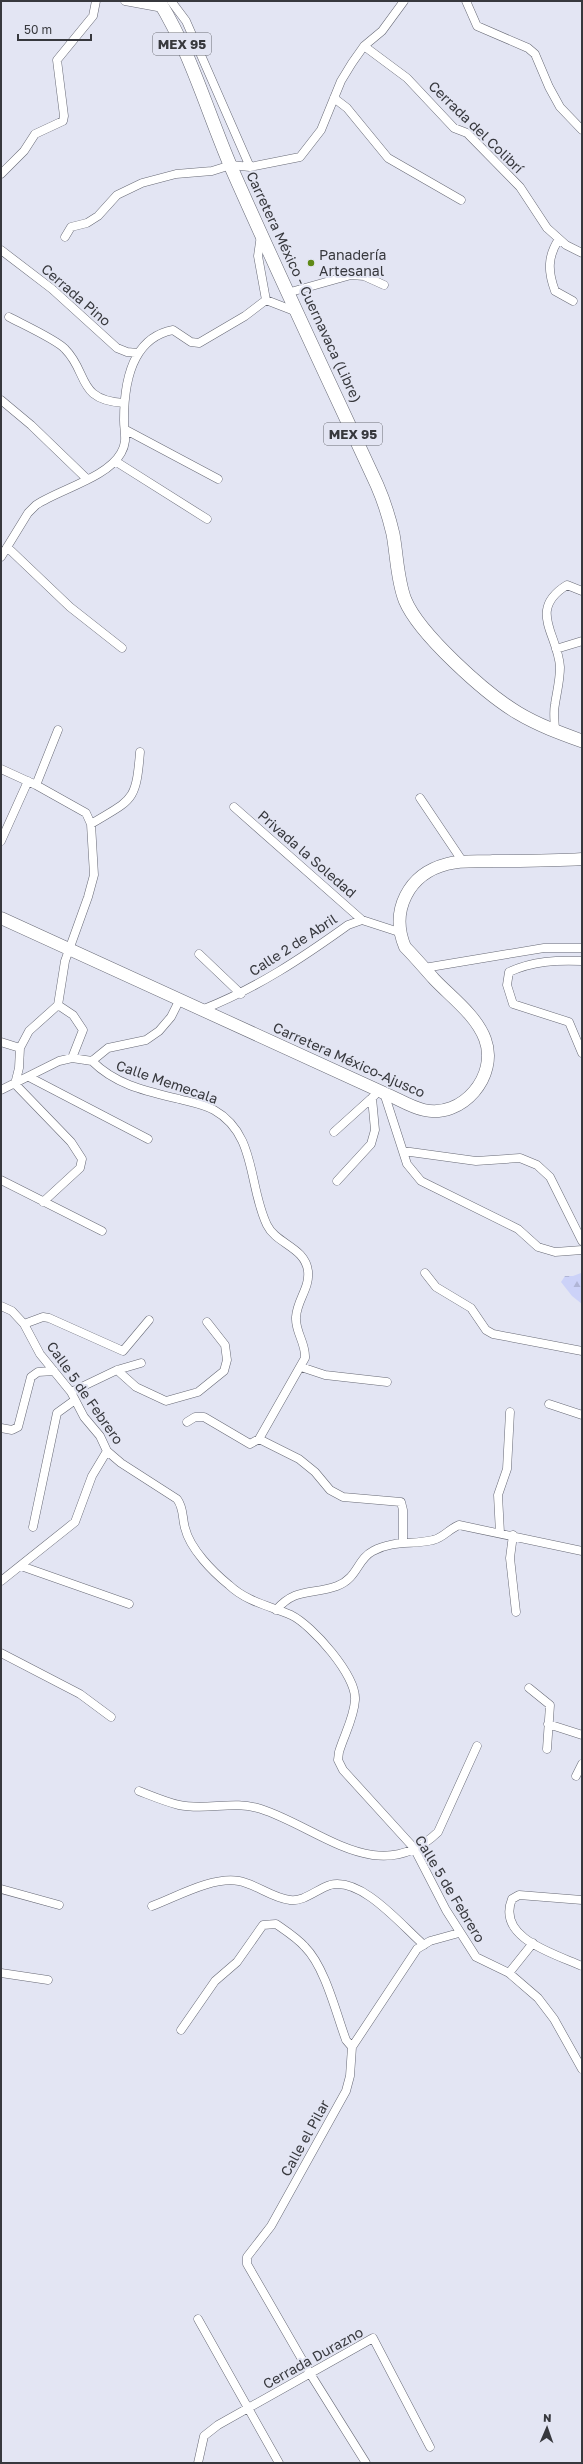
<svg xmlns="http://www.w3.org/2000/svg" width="583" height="2464" font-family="'Golos Text',sans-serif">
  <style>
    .forest { fill: url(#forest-firs) }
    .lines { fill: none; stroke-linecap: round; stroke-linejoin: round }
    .street-casing { stroke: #676975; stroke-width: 9 }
    .secondary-casing { stroke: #676975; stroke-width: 13 }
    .primary-casing { stroke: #676975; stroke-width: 14 }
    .street { stroke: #fff; stroke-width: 8 }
    .secondary { stroke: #fff; stroke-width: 12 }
    .primary { stroke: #fff; stroke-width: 13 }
    .poi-dot { fill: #5f8917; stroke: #e3e5f3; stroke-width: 1.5 }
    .labels { text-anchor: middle; stroke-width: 4; stroke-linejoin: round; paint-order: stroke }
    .shield { fill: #e3e5f3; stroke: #6b6c74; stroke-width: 1 }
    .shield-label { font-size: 13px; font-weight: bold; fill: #37383d }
    .street-label { font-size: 14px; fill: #37383d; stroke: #e3e5f3 }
    .poi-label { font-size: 14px; fill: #37383d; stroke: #e3e5f3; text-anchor: start }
  </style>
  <defs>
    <pattern id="forest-firs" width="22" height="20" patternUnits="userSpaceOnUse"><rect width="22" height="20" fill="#ccd2f8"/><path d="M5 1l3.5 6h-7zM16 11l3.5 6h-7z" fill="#b0b5d6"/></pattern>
  </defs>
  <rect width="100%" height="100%" fill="#e3e5f3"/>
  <path class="forest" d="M582 1269V1304L572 1296 561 1282 565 1276H573L581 1273Z"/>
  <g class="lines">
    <defs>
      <path id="street" d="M125 1 163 8
        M171 1 186 21 250 167
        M466 1 477 26 528 48 535 54 549 87 560 107 582 130
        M364 46 407 78 454 128 467 133 520 187 547 228 566 245 582 253
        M334 98 347 108 388 158 461 200
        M1 174 24 151 35 134 63 121 64 116 57 60 93 16 96 1
        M65 237 71 227 87 223 98 216 117 195 142 183 176 174 212 171 231 165 250 167 300 157 321 130 341 81 352 63 364 46 382 31 404 1
        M559 239C547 257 548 272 555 291L573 301
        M1 250 52 289 117 348 127 352 138 353
        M287 293 351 275 364 276 384 285
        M266 300 297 312
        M9 317C22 324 57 340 65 349 89 373 76 400 124 403
        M1 400 31 425 87 479
        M126 430 218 479
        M115 461 207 519
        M7 547 70 607 122 648
        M1 557 28 513 36 505C60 489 107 478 121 453 128 441 124 433 124 420 124 384 131 338 173 330L191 342 199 343 245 316 266 300 258 256 261 235
        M556 649 582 641
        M555 732C555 723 553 713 555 704 557 691 560 680 560 667 558 634 527 610 567 585L582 591
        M1 769 36 785 86 813 91 824 94 875 88 897 65 961 58 1005
        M36 785 58 730
        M420 798 463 862
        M234 807 362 920
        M91 824C132 799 136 803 140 752
        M1 841 28 781
        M199 954 241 994
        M582 961C556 960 533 961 509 972L507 985 513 1004 569 1022 582 1053
        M424 968 544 948H582
        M58 1005 73 1015 83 1030 72 1058
        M204 1009C257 988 302 958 348 925L362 920 399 932
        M1 1042 20 1048
        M92 1061C116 1085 146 1091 179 1099 190 1102 203 1104 214 1110 257 1134 248 1186 267 1225 276 1244 305 1247 308 1271 310 1288 297 1300 296 1317 295 1332 306 1343 305 1358L259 1439 299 1459 315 1472 330 1490 343 1497 401 1502 403 1510V1541
        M29 1077 148 1139
        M1 1090 59 1061 72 1058 92 1061 108 1048 146 1040 159 1031 171 1017 180 999
        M384 1093 407 1164 421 1181 518 1229 538 1247 555 1252 582 1250
        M334 1132 375 1095
        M403 1151 476 1161 520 1158 537 1165 550 1177 582 1241
        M1 1180 102 1231
        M337 1181 371 1144 375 1130 372 1098
        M43 1202 80 1168 82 1159 71 1142 15 1084 19 1068 20 1048 29 1031 58 1005
        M425 1273 436 1287 471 1308 486 1330 493 1334 582 1351
        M1 1306 12 1311 24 1324 40 1354 71 1392 84 1417 100 1436 107 1451 121 1463 177 1499C184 1508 182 1518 185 1528 190 1549 213 1572 229 1585 247 1602 270 1606 291 1615 312 1625 357 1676 355 1700 354 1718 344 1735 339 1752L338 1760 343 1770 414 1848 446 1910 476 1957 509 1973 538 1998 554 2019 582 2069
        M24 1324 43 1317 49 1318 123 1351 149 1320
        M301 1367 325 1375 387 1382
        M117 1370 136 1387 166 1401 198 1392 224 1371 227 1360 225 1345 207 1322
        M71 1392 117 1370 141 1363
        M549 1404 582 1415
        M187 1422 195 1417H204L250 1444 259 1439
        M1 1428 12 1430 18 1427 31 1377 38 1372 54 1371
        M33 1527 57 1413 75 1400
        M500 1533 498 1495 507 1469 510 1412
        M513 1535 510 1558 516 1612
        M21 1566 129 1604
        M1 1581 75 1522 92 1476 107 1451
        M276 1610C296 1587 312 1595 337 1586 358 1578 357 1559 373 1551 393 1540 413 1545 433 1540 443 1538 449 1529 459 1525L582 1551
        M1 1653 80 1694 111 1717
        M529 1688 550 1705 547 1749
        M548 1724 582 1735
        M576 1776 582 1764
        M139 1791C152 1796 166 1802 179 1805 206 1811 234 1800 261 1809 320 1828 379 1889 438 1832L477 1746
        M1 1889 59 1905
        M582 1900 519 1895 512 1899C496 1938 555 1954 582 1966
        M152 1906C176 1897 213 1876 239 1881 256 1884 272 1898 290 1900 304 1902 317 1889 330 1885 362 1877 401 1925 424 1945
        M1 1973 48 1980
        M509 1973 533 1943
        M181 2030 215 1981 237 1962 263 1925 276 1924C286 1931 297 1938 305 1947 325 1967 336 2013 346 2040L352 2047
        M198 2319 279 2463
        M198 2463 204 2436 218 2425 373 2338 430 2447
        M366 2463 311 2375 247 2264V2257L271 2226 346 2091 350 2076 352 2047 417 1949 430 1941 459 1933"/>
      <path id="secondary" d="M1 918 384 1093C397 1098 410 1107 424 1110 462 1119 499 1076 485 1039 476 1015 451 997 434 979 424 968 415 957 405 947 390 911 408 874 447 864 462 860 478 862 493 861 523 861 552 861 582 859"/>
      <path id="primary" d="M159 1C191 53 207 111 231 167 278 274 328 379 377 485 384 501 389 517 393 534 397 556 397 579 405 600 419 634 486 694 518 713 538 725 560 733 582 741"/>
    </defs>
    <use href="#street" class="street-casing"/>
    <use href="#secondary" class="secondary-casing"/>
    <use href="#primary" class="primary-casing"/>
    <use href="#street" class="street"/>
    <use href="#secondary" class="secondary"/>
    <use href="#primary" class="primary"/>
  </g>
  <circle class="poi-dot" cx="311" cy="263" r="4"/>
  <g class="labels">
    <g class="shield">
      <rect x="153" y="33" width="58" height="22" rx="3"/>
      <rect x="324" y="423" width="58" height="22" rx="3"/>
    </g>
    <g class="shield-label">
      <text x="182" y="49">MEX 95</text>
      <text x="353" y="439">MEX 95</text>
    </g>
    <g class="street-label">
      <text transform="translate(476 127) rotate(44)" y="5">Cerrada del Colibrí</text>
      <text transform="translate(304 287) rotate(65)" y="5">Carretera México - Cuernavaca (Libre)</text>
      <text transform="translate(76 295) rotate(41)" y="5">Cerrada Pino</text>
      <text transform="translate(307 854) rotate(41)" y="5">Privada la Soledad</text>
      <text transform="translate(293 945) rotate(-33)" y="5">Calle 2 de Abril</text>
      <text transform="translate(349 1060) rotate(24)" y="5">Carretera México-Ajusco</text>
      <text transform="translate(167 1082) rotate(19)" y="5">Calle Memecala</text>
      <text transform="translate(85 1393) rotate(55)" y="5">Calle 5 de Febrero</text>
      <text transform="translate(450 1889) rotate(59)" y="5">Calle 5 de Febrero</text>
      <text transform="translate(305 2138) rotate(-61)" y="5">Calle el Pilar</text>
      <text transform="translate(313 2358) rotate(-29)" y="5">Cerrada Durazno</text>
    </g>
    <g class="poi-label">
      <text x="319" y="260">Panadería<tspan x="319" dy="16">Artesanal</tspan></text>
    </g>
  </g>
  <rect width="583" height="2464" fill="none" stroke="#37383d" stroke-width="4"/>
  <g transform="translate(547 2428) rotate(2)" stroke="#e3e5f3" stroke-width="3" paint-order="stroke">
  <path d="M0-3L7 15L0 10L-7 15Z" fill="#37383d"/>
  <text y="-6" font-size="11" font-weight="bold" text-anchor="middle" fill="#37383d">N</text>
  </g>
  <path d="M18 34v6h73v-6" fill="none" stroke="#37383d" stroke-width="2"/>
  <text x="24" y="34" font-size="12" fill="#37383d" stroke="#e3e5f3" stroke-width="3" paint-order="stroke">50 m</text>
</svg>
